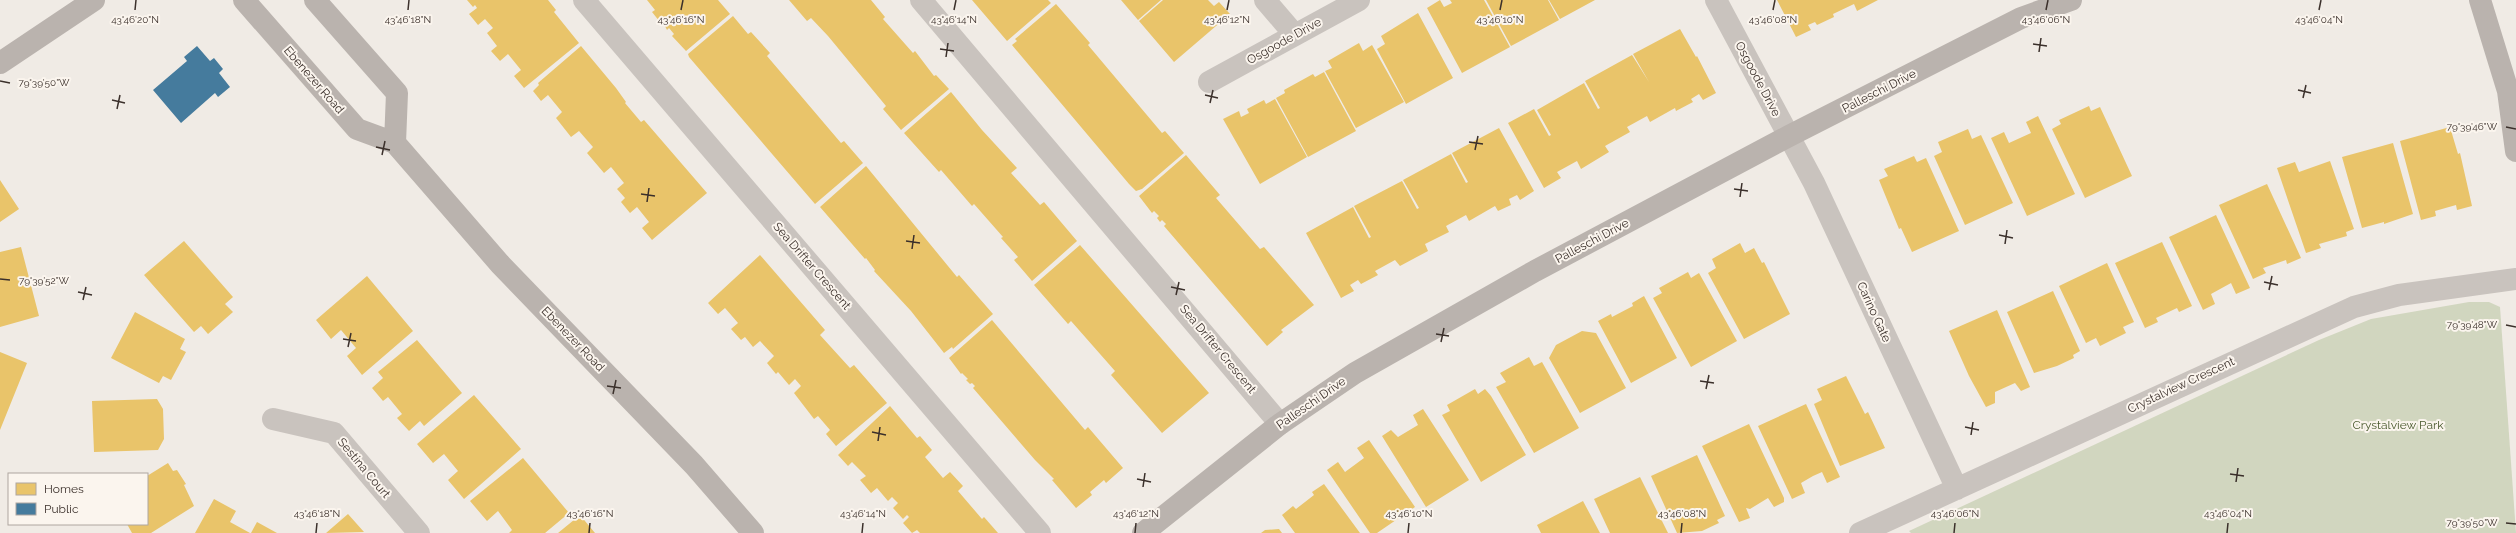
<svg xmlns="http://www.w3.org/2000/svg" width="2516" height="533" font-family="Raleway,sans-serif">
  <style>
    .green { fill: #d1d6bf }
    .homes { fill: #e9c46a }
    .public { fill: #457b9d }
    .lines { fill: none; stroke-linecap: round; stroke-linejoin: round }
    .street { stroke: #c9c3be; stroke-width: 22 }
    .secondary { stroke: #bab3ae; stroke-width: 22 }
    .ticks { fill: none; stroke: #3b302b; stroke-width: 1.5 }
    .labels { text-anchor: middle; stroke-width: 4; stroke-linejoin: round; paint-order: stroke }
    .street-label { font-size: 12px; fill: #3b302b; stroke: #fbf5ee }
    .park-label { font-size: 12px; fill: #4a5a2e; stroke: #fbf5ee }
    .ticks-label { font-size: 10px; text-anchor: middle; fill: #3b302b; stroke: #fbf5ee; stroke-width: 4; stroke-linejoin: round; paint-order: stroke }
  </style>
  <rect width="100%" height="100%" fill="#f0ebe5"/>
  <path class="green" d="M2469 302H2489L2500 307 2516 533H1911L1909 531 2319 340 2371 319Z"/>
  <path class="homes" d="M467 0H548L556 10 554 12 579 43 524 88 514 76 521 70 508 54 500 61 491 51 497 46 487 33 493 28 485 19 478 25 469 14 477 8 475 5 473 7Z
    M647 0H718L730 14 686 51 672 36 674 34 669 28 667 30 662 20 660 22 652 12 655 10Z
    M789 0H871L885 17 883 19 913 53 915 51 934 76 936 75 949 89 901 130 883 109 886 106 828 36 811 18 807 21Z
    M972 0H1048L1051 3 1007 41Z
    M1121 0H1161L1138 20Z
    M1163 0H1208L1214 6 1219 2 1230 14 1174 62 1139 21Z
    M1440 0 1444 7 1452 3 1450 0H1484L1510 47 1462 73 1427 8Z
    M1486 0H1548L1559 20 1511 46Z
    M1549 0H1595L1560 19Z
    M1777 0H1878L1857 11 1854 4 1833 14 1834 17 1817 25 1815 22 1808 25 1811 30 1796 37Z
    M1056 4 1090 43 1088 45 1162 133 1165 131 1184 153 1142 189 1136 191 1129 184 1012 45 1017 41 1015 39Z
    M1418 13 1453 78 1406 104 1377 49 1385 44 1381 36Z
    M733 16 748 34 751 32 770 53 767 56 841 143 844 141 863 163 815 204 689 57 688 54Z
    M1680 29 1696 57 1697 56 1716 93 1703 100 1699 94 1691 99 1693 102 1676 111 1675 108 1650 122 1647 116 1627 127 1630 132 1605 146 1609 152 1581 169 1577 161 1557 172 1561 178 1544 188 1508 123 1534 109 1549 136 1551 135 1537 110 1584 83 1598 109 1600 108 1585 81 1632 55 1649 82 1633 54Z
    M1359 43 1363 51 1372 45 1404 102 1356 128 1325 71 1332 68 1328 61Z
    M581 46 616 88 626 102 625 103 641 122 644 120 707 193 652 240 642 228 649 222 637 207 630 213 621 202 625 198 617 189 624 183 611 167 604 173 587 153 593 147 579 131 571 137 556 118 562 112 548 95 541 101 533 91 539 85 538 83Z
    M1324 72 1356 131 1308 157 1276 98 1285 93 1284 90 1313 74 1315 77Z
    M951 92 982 130 1017 168 1011 173 1040 205 1044 202 1077 241 1032 281 1014 260 1018 257 1001 238 1003 237 974 204 972 206 941 170 939 172 904 133Z
    M1275 99 1307 157 1260 184 1223 119 1239 111 1241 117 1249 113 1247 109 1264 100 1266 104Z
    M2089 106 2091 111 2100 107 2132 176 2085 198 2052 129 2061 124 2059 120Z
    M2038 116 2075 194 2027 216 1991 138 2004 132 2009 143 2031 133 2026 122Z
    M2450 127 2458 154 2460 153 2472 206 2457 210 2456 205 2435 211 2436 216 2421 220 2400 141Z
    M1499 128 1534 191 1520 200 1517 195 1509 199 1511 205 1498 211 1495 206 1469 221 1466 215 1446 226 1449 232 1425 244 1428 251 1400 266 1395 260 1375 271 1378 275 1361 284 1358 280 1350 285 1354 291 1341 298 1306 233 1353 207 1369 238 1371 237 1354 206 1402 181 1417 209 1419 208 1403 180 1451 154 1466 183 1468 182 1452 153Z
    M1968 129 1972 139 1981 135 2013 203 1965 225 1934 156 1942 152 1938 142Z
    M2393 143 2413 214 2384 224V222L2362 228 2342 157Z
    M1186 155 1220 195 1216 198 1260 249 1264 247 1314 305 1281 330 1283 332 1267 346 1164 226 1166 224 1162 220 1160 222 1157 218 1159 216 1154 211 1152 213 1139 196Z
    M1914 156 1917 162 1926 158 1959 231 1912 252 1901 228 1899 229 1879 180 1888 176 1884 169Z
    M2330 161 2354 229 2346 232 2347 236 2319 244 2321 248 2306 253 2277 168 2295 162 2299 172Z
    M866 166 957 277 959 275 993 314 953 349 952 347 944 353 911 311 874 271 875 270 866 258 865 259 820 207Z
    M0 180 19 209 0 222Z
    M2267 184 2301 258 2287 264 2286 260 2263 268 2266 273 2253 279 2219 205Z
    M2216 215 2250 288 2236 294 2231 283 2211 294 2215 304 2203 310 2169 237Z
    M184 241 233 297 225 304 233 312 208 334 201 326 194 332 144 275Z
    M2162 242 2192 306 2179 312 2177 308 2156 318 2158 322 2145 328 2115 263Z
    M1740 243 1745 253 1754 248 1762 263 1764 262 1790 314 1744 339 1708 273 1716 268 1712 259Z
    M1080 245 1209 393 1162 433 1111 375 1115 371 1071 321 1068 324 1034 285Z
    M21 247 39 316 0 327V252Z
    M760 255 825 330 820 335 850 368 854 365 887 403 836 446 826 434 830 430 818 416 814 419 794 393 801 386 795 379 789 385 778 372 776 374 767 363 774 356 760 341 753 347 745 337 741 340 731 329 738 323 725 308 718 314 708 303Z
    M2107 263 2134 322 2123 327 2126 333 2100 346 2096 338 2086 343 2059 286Z
    M1688 272 1691 278 1699 273 1737 341 1691 367 1653 298 1662 293 1659 288Z
    M367 276 413 331 362 375 347 356 356 348 341 330 331 339 316 320Z
    M2053 291 2080 351 2073 355 2074 358 2057 366 2034 373 2007 312Z
    M1644 296 1677 358 1631 383 1598 321 1611 314 1612 317 1633 306 1632 303Z
    M1997 310 2030 387 2021 391 2015 383 1995 392V403L1986 407 1969 376 1949 331Z
    M135 312 185 339 180 349 186 352 171 380 163 376 159 383 111 358Z
    M992 320 1085 430 1088 427 1123 468 1106 483 1104 480 1090 492 1092 495 1076 508 1052 480 1054 479 1035 460 973 388 975 386 972 383 970 384 966 380 968 379 962 373 961 374 949 358Z
    M1582 331 1596 333 1626 388 1580 413 1549 358 1556 345Z
    M417 340 462 393 424 426 420 421 409 431 397 418 402 414 388 397 383 401 372 388 383 378 378 372Z
    M0 352 27 363 0 430Z
    M1529 357 1534 366 1542 362 1579 428 1534 453 1496 387 1506 382 1500 373Z
    M1846 376 1865 414 1868 412 1885 448 1840 466 1814 404 1822 400 1817 389Z
    M1475 389 1478 394 1485 389 1491 396 1526 455 1481 482 1442 415 1450 411 1447 405Z
    M474 395 521 449 464 499 448 480 458 471 444 454 433 463 417 444Z
    M157 399 163 409 164 439 158 450 94 452 92 401Z
    M1806 404 1840 477 1827 483 1822 472 1813 476 1801 483 1805 493 1792 499 1758 426Z
    M890 406 917 438 920 436 932 450 925 457 943 478 950 472 963 486 958 491 982 519 984 517 998 533H920L917 530 912 533 903 523 909 517 907 515 903 519 893 508 898 503 892 497 888 501 877 488 871 493 860 480 866 476 852 462 848 466 838 455Z
    M1423 409 1469 480 1426 507 1382 436 1391 430 1398 437 1418 425 1413 415Z
    M1749 424 1784 498V502L1774 507 1768 498 1750 509 1746 508 1750 518 1739 522 1702 446Z
    M1369 440 1415 507 1377 533H1370L1327 470 1338 462 1345 472 1364 458 1357 448Z
    M1697 455 1725 516 1717 520 1719 523 1702 531 1677 533 1651 476Z
    M523 458 569 513 545 533H509L512 530 498 511 487 521 470 501Z
    M168 463 173 471 177 470 186 484 184 485 194 506 151 533H132L127 524H147V476Z
    M1640 477 1668 533H1610L1594 499Z
    M1324 484 1360 533H1295L1282 515 1293 506 1296 509 1314 495 1312 492Z
    M214 499 236 511 230 522 250 533H195Z
    M1583 501 1600 533H1541L1537 525Z
    M348 514 364 532 326 533Z
    M580 515 595 533H558Z
    M257 522 277 533H251Z
    M1279 529 1282 533H1261L1265 530Z"/>
  <path class="public" d="M197 46 210 61 214 58 223 69 219 73 230 87 218 97 215 93 181 123 153 90 187 61 184 57Z"/>
  <g class="lines">
    <path class="street" d="M584 0 1040 533
      M921 0 1280 424
      M1265 0 1294 34
      M1716 0 1814 183 1957 489
      M1209 82 1359 0
      M273 419 334 433 419 533
      M1860 533 2354 307 2399 295 2516 279"/>
    <path class="secondary" d="M244 0 357 129 395 143 500 264 694 465 753 533
      M315 0 397 93 395 143
      M2480 0 2508 91 2516 151
      M0 63 94 0
      M1143 533 1280 424 1355 373 1535 271 1789 136 2021 18 2071 0"/>
  </g>
  <path class="ticks" d="M135 10 136 0M408 10 409 0M681 10 683 0M954 10 956 0M1227 10 1229 0M1500 10 1502 0M1773 10 1775 0M2046 10 2048 0M2319 10 2321 0M2033 44 2047 46M940 49 954 51M2039 52 2041 38M946 57 948 43M0 81 10 83M2298 90 2311 93M1205 95 1218 98M2303 98 2306 85M112 100 125 103M1210 103 1213 90M117 109 120 95M2506 127 2516 129M1469 142 1483 144M376 147 390 150M1475 150 1478 136M382 155 385 141M1734 189 1748 191M641 194 655 196M1740 197 1742 183M647 202 649 188M1999 235 2013 238M906 241 920 243M2005 244 2007 230M912 249 914 235M0 279 10 280M2264 282 2278 285M1171 287 1185 290M2269 290 2272 276M78 292 92 295M1176 295 1179 282M83 300 86 287M2506 325 2516 327M1436 334 1449 336M343 339 356 341M1441 342 1444 328M348 347 351 333M1700 381 1714 383M607 386 621 388M1706 389 1709 375M613 394 616 380M1965 427 1979 430M872 432 886 435M1971 435 1973 422M878 441 880 427M2230 474 2244 476M1137 479 1151 482M2236 482 2238 468M1143 487 1145 473M2506 523 2516 524M316 533 317 523M589 533 590 523M862 533 863 523M1135 533 1136 523M1408 533 1409 523M1681 533 1682 523M1954 533 1955 523M2227 533 2228 523"/>
  <g class="labels">
    <g class="street-label">
      <text transform="translate(1284 41) rotate(-29)" y="4">Osgoode Drive</text>
      <text transform="translate(1758 79) rotate(62)" y="4">Osgoode Drive</text>
      <text transform="translate(314 80) rotate(49)" y="4">Ebenezer Road</text>
      <text transform="translate(1879 91) rotate(-27)" y="4">Palleschi Drive</text>
      <text transform="translate(1592 241) rotate(-28)" y="4">Palleschi Drive</text>
      <text transform="translate(812 266) rotate(49)" y="4">Sea Drifter Crescent</text>
      <text transform="translate(1874 312) rotate(65)" y="4">Carino Gate</text>
      <text transform="translate(573 339) rotate(46)" y="4">Ebenezer Road</text>
      <text transform="translate(1218 349) rotate(50)" y="4">Sea Drifter Crescent</text>
      <text transform="translate(2181 385) rotate(-25)" y="4">Crystalview Crescent</text>
      <text transform="translate(1311 403) rotate(-35)" y="4">Palleschi Drive</text>
      <text transform="translate(364 468) rotate(50)" y="4">Sestina Court</text>
    </g>
    <g class="park-label">
      <text x="2398" y="429">Crystalview Park</text>
    </g>
  </g>
  <g class="ticks-label">
    <text x="135" y="23">43°46'20"N</text>
    <text x="408" y="23">43°46'18"N</text>
    <text x="681" y="23">43°46'16"N</text>
    <text x="954" y="23">43°46'14"N</text>
    <text x="1227" y="23">43°46'12"N</text>
    <text x="1500" y="23">43°46'10"N</text>
    <text x="1773" y="23">43°46'08"N</text>
    <text x="2046" y="23">43°46'06"N</text>
    <text x="2319" y="23">43°46'04"N</text>
    <text x="44" y="86">79°39'50"W</text>
    <text x="2472" y="130">79°39'46"W</text>
    <text x="44" y="284">79°39'52"W</text>
    <text x="2472" y="328">79°39'48"W</text>
    <text x="317" y="517">43°46'18"N</text>
    <text x="590" y="517">43°46'16"N</text>
    <text x="863" y="517">43°46'14"N</text>
    <text x="1136" y="517">43°46'12"N</text>
    <text x="1409" y="517">43°46'10"N</text>
    <text x="1682" y="517">43°46'08"N</text>
    <text x="1955" y="517">43°46'06"N</text>
    <text x="2228" y="517">43°46'04"N</text>
    <text x="2472" y="526">79°39'50"W</text>
  </g>
  <rect x="8" y="473" width="140" height="52" fill="#fbf5ee" stroke="#aea6a0"/>
  <rect x="16" y="483" width="20" height="12" fill="#e9c46a" stroke="#aea6a0"/>
  <text x="44" y="493" font-size="12" fill="#3b302b">Homes</text>
  <rect x="16" y="503" width="20" height="12" fill="#457b9d" stroke="#aea6a0"/>
  <text x="44" y="513" font-size="12" fill="#3b302b">Public</text>
</svg>
